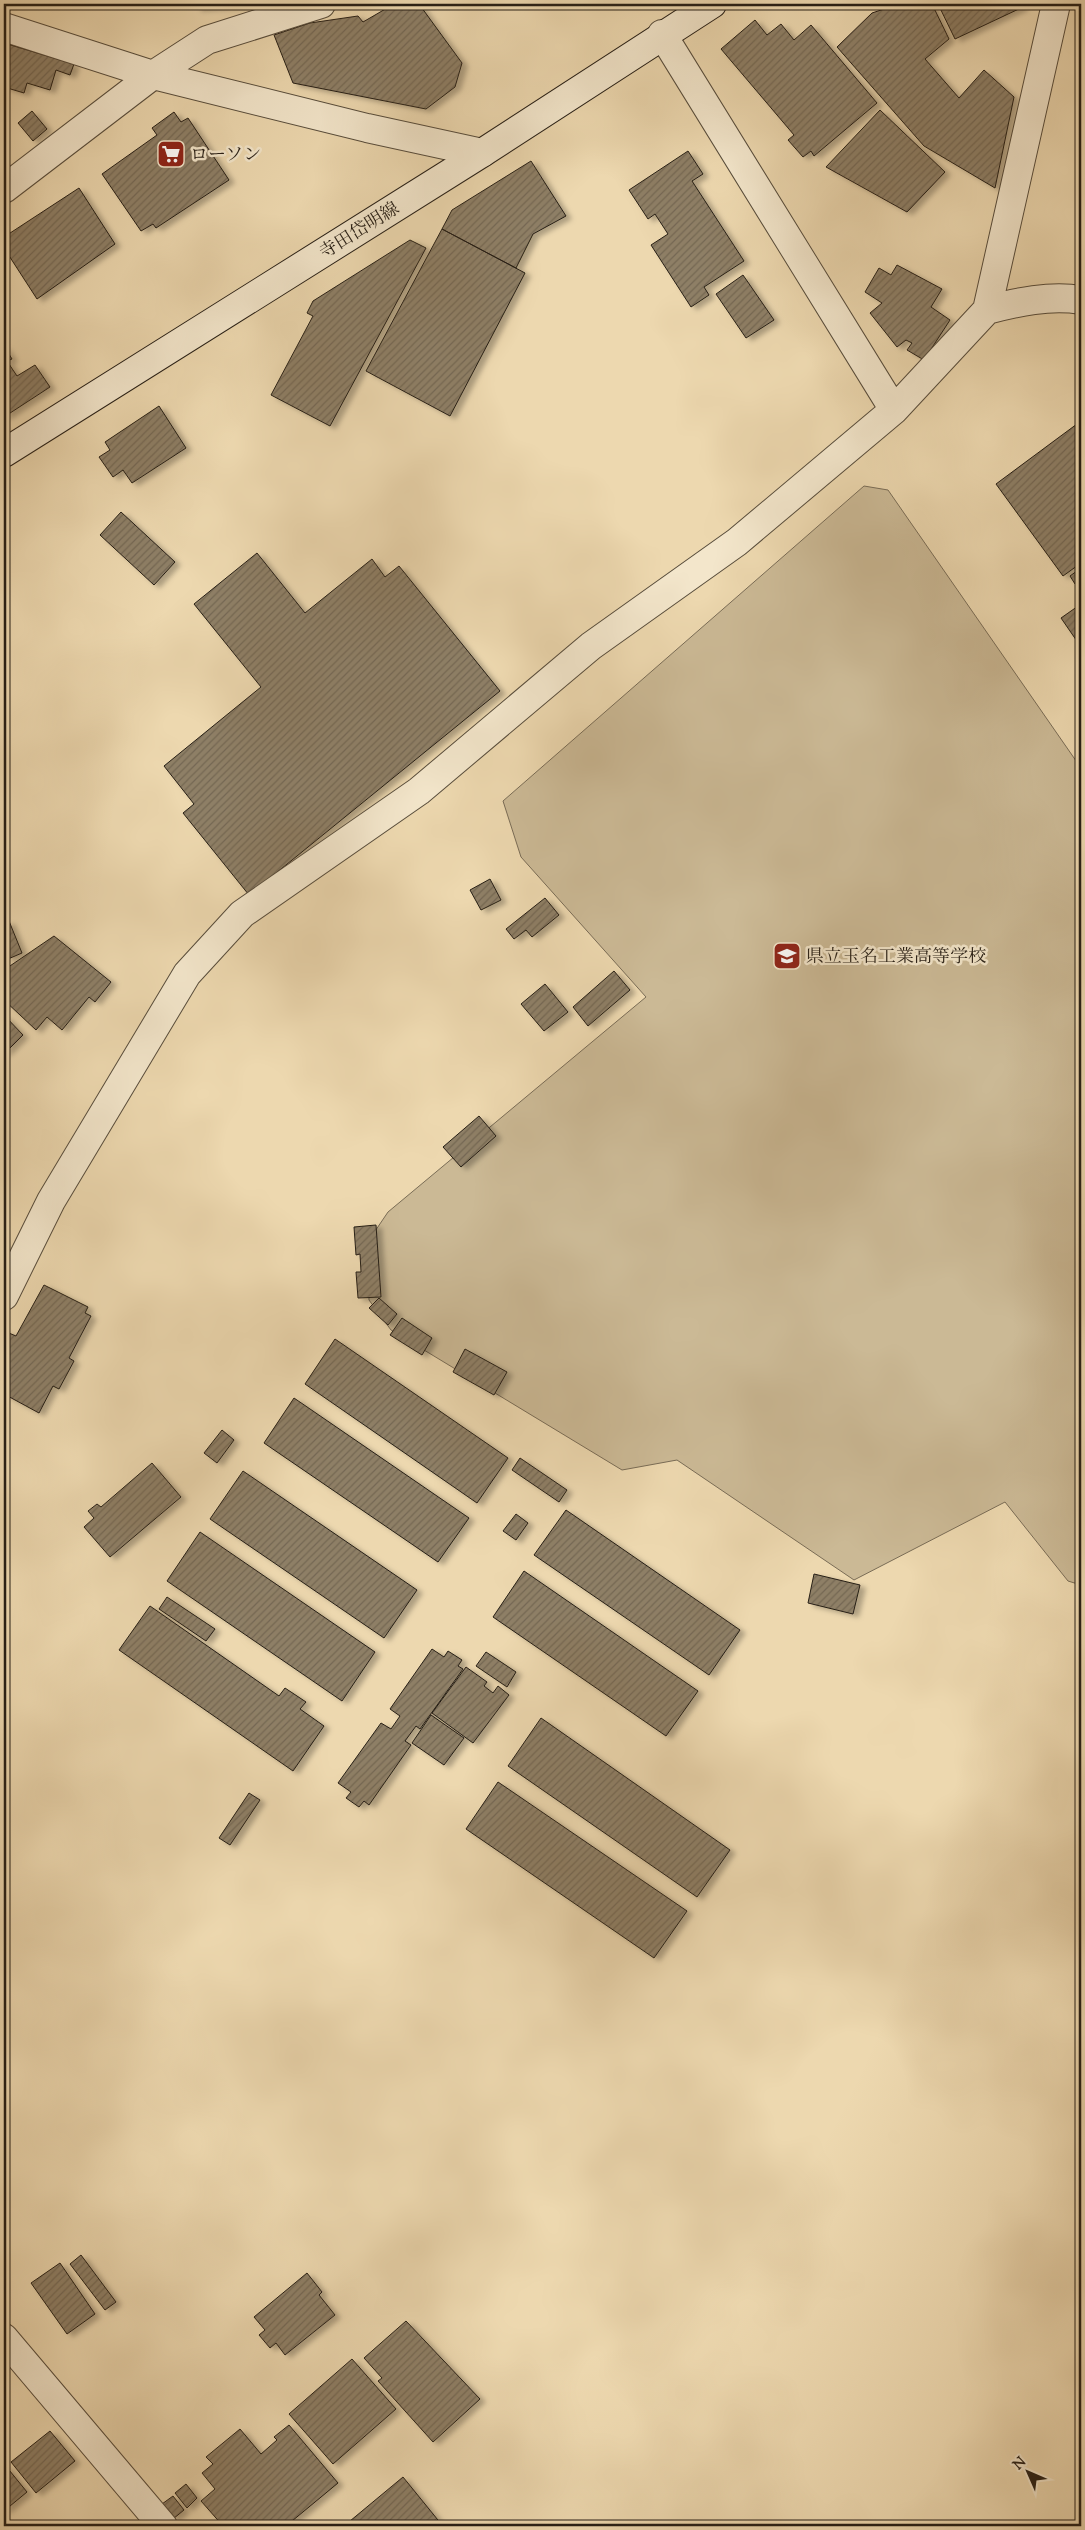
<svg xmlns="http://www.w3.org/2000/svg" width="1085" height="2530" font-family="'Sorts Mill Goudy','Noto Serif JP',serif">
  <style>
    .garden { fill: #cbb995; stroke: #796c56 }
    .building { fill: url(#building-hatch); stroke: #271f16; filter: url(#shadow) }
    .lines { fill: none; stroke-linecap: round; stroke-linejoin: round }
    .minor-casing { stroke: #584d3c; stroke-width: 30 }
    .secondary-casing { stroke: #271f16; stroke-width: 30 }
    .minor { stroke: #f3e6cb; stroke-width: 28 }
    .secondary { stroke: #f3e6cb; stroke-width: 28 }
    .labels { text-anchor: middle; stroke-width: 5; stroke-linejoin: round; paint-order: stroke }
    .poi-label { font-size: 18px; fill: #271f16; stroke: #f3e6cb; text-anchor: start }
    .street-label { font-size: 18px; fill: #271f16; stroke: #f3e6cb }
  </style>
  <defs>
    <pattern id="building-hatch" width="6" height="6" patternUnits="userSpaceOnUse" patternTransform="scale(1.25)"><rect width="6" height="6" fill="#8e7f66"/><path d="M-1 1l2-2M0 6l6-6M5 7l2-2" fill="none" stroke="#746753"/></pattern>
    <filter id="shadow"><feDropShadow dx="5.5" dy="3" stdDeviation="2.5" flood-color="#0004"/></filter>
  </defs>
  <rect width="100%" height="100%" fill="#edd8af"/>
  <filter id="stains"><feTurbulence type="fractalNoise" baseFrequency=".004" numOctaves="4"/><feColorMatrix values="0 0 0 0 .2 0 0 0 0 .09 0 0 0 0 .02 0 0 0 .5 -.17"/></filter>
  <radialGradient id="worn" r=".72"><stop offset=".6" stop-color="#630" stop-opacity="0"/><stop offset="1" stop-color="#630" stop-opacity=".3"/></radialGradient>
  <path class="garden" d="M864 486 888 490 1081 768V1585L1068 1581 1005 1502 854 1580 677 1460 622 1470 391 1330 369 1300 367 1243 388 1212 646 997 521 857 503 801Z"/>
  <path class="building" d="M196 4H249L196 8Z
    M394 4H419L462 63 455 87 426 109 293 83 274 35 310 23 358 16 363 22Z
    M899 4H932L949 39 925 59 959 98 984 70 1014 97 995 188 924 146 837 47 872 13Z
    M938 4H1021L1023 7 955 39Z
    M755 20 767 35 781 24 794 40 811 25 877 103 814 156 811 151 803 157 788 140 794 135 721 49Z
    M4 43 74 64 70 75 56 70 50 90 27 83 24 93 4 87Z
    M880 110 945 172 907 212 826 167Z
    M32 111 47 129 33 141 18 123Z
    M174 112 181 122 188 118 229 180 156 228 153 224 141 231 102 174 157 135 152 128Z
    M688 151 703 174 692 181 744 261 704 287 709 295 691 307 651 245 668 234 655 214 648 219 629 190Z
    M531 161 566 216 533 234 516 268 442 229 452 210Z
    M79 188 115 244 37 299 4 248V237Z
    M442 229 525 273 450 416 366 371Z
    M410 240 426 248 330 426 271 395 313 316 307 313 313 301Z
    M897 265 942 289 931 307 950 320 924 360 907 350 912 343 906 340 897 347 870 313 882 303 865 292 879 268 891 275Z
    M743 275 774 320 746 338 716 294Z
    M4 346 12 359 7 361 17 376 35 365 50 387 4 417Z
    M159 406 186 448 132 483 123 470 113 477 99 457 110 450 105 442Z
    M1081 421V563L1063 576 996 484Z
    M121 512 175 562 154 585 100 535Z
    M257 553 305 613 372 559 385 577 399 566 500 691 249 895 183 813 194 804 164 766 261 687 194 604Z
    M1081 568V580L1075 584 1070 576Z
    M1081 604V647L1061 618Z
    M490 879 501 900 481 910 470 890Z
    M545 898 559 915 532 937 526 930 514 939 506 929Z
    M9 921 22 953 8 959 4 949V923Z
    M54 936 111 982 95 1002 89 997 62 1030 47 1017 36 1030 4 1000V970Z
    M614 971 630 990 588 1026 573 1007Z
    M545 984 568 1012 544 1031 521 1004Z
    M4 1015 23 1035 4 1054Z
    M479 1116 496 1136 461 1167 443 1147Z
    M376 1225 381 1297 358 1298 356 1272H361L360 1254 356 1255 354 1227Z
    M44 1285 88 1307 85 1313 91 1316 69 1358 74 1361 59 1389 53 1386 39 1413 4 1394V1331L16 1336Z
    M379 1298 397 1314 388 1325 369 1308Z
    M402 1318 432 1338 422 1355 390 1335Z
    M335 1339 508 1458 477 1503 305 1384Z
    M465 1349 507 1372 494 1395 453 1372Z
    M294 1398 469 1518 438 1562 264 1443Z
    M222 1430 234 1440 217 1463 204 1453Z
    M520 1458 567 1490 559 1502 512 1470Z
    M152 1463 181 1497 110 1557 84 1527 94 1518 88 1511 97 1504 101 1507Z
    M243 1471 417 1590 384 1638 210 1519Z
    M566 1510 740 1630 709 1675 534 1555Z
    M516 1514 528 1523 516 1540 503 1531Z
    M200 1532 375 1652 342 1701 167 1581Z
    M524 1571 698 1691 666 1736 493 1617Z
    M814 1574 860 1585 853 1614 808 1603Z
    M167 1597 215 1629 206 1641 159 1609Z
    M150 1606 279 1696 285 1688 306 1702 300 1709 324 1726 293 1771 119 1650Z
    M432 1649 444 1657 448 1651 462 1660 458 1666 463 1669 420 1729 416 1726 405 1741 411 1745 369 1805 364 1801 359 1807 346 1798 351 1792 338 1783 381 1723 391 1729 400 1716 390 1709Z
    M486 1652 516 1672 507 1687 476 1666Z
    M466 1667 487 1682 484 1686 493 1693 498 1686 509 1695 473 1743 432 1713Z
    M431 1715 464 1738 444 1765 412 1743Z
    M541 1718 730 1850 697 1897 508 1766Z
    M498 1782 687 1911 654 1958 466 1829Z
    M249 1793 260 1800 230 1845 219 1838Z
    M81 2255 116 2302 105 2310 70 2264Z
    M60 2263 95 2314 67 2334 31 2283Z
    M307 2273 322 2292 319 2295 335 2315 285 2355 276 2343 270 2348 259 2335 265 2330 254 2317Z
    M406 2321 480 2399 433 2442 378 2381 382 2378 364 2358Z
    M352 2359 396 2409 333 2464 289 2414Z
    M289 2425 338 2483 286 2526H223L201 2501 215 2489 202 2473 213 2464 206 2457 240 2429 261 2454 277 2440 274 2437Z
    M50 2431 75 2461 36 2493 11 2462Z
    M5 2465 27 2492 4 2511V2466Z
    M403 2477 442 2525 344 2526Z
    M186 2484 197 2498 187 2508 175 2493Z
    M173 2496 184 2510 173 2519 162 2504Z"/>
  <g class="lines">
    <defs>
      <path id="minor" d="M4 27 153 75 367 128 482 153
        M662 34 894 410
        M4 189 153 75 207 40 321 4
        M987 310C1017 302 1050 295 1081 300
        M4 1296 51 1201 187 974 242 914 419 791 591 646 737 542 894 410 987 310 1056 4
        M4 2338 163 2526"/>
      <path id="secondary" d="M4 453 482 153 712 4"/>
    </defs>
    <use href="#minor" class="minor-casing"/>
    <use href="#secondary" class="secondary-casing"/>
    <use href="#minor" class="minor"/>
    <use href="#secondary" class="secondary"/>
  </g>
  <defs>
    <symbol id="supermarket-square" viewBox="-11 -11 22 22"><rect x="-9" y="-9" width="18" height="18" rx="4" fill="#8f2418" stroke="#f3e6cb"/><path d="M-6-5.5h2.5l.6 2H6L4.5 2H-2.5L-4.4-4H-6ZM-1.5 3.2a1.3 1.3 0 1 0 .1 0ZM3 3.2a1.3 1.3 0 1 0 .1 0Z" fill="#fff"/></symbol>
    <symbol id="school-square" viewBox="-11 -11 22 22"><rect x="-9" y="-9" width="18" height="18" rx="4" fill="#8f2418" stroke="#f3e6cb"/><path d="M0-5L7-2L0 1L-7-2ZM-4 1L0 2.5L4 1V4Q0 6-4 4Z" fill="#fff"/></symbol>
  </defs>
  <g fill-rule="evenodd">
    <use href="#supermarket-square" x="155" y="138" width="32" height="32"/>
    <use href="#school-square" x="771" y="940" width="32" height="32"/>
  </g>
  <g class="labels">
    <g class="poi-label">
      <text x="190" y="160">ローソン</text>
      <text x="806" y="962">県立玉名工業高等学校</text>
    </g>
    <g class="street-label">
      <text transform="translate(359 230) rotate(-32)" y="6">寺田岱明線</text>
    </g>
  </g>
  <rect width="1085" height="2530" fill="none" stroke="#edd8af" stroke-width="20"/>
  <rect x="5" y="5" width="1075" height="2520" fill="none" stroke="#271f16" stroke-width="2.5"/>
  <rect x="10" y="10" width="1065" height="2510" fill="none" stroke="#271f16"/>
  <g transform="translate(1028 2472) rotate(315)" stroke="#f3e6cb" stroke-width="4" paint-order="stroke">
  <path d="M0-4L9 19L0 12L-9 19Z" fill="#271f16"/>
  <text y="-8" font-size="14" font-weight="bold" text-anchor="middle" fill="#271f16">N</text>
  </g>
  <rect width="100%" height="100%" filter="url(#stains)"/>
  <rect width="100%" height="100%" fill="url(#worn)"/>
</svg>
